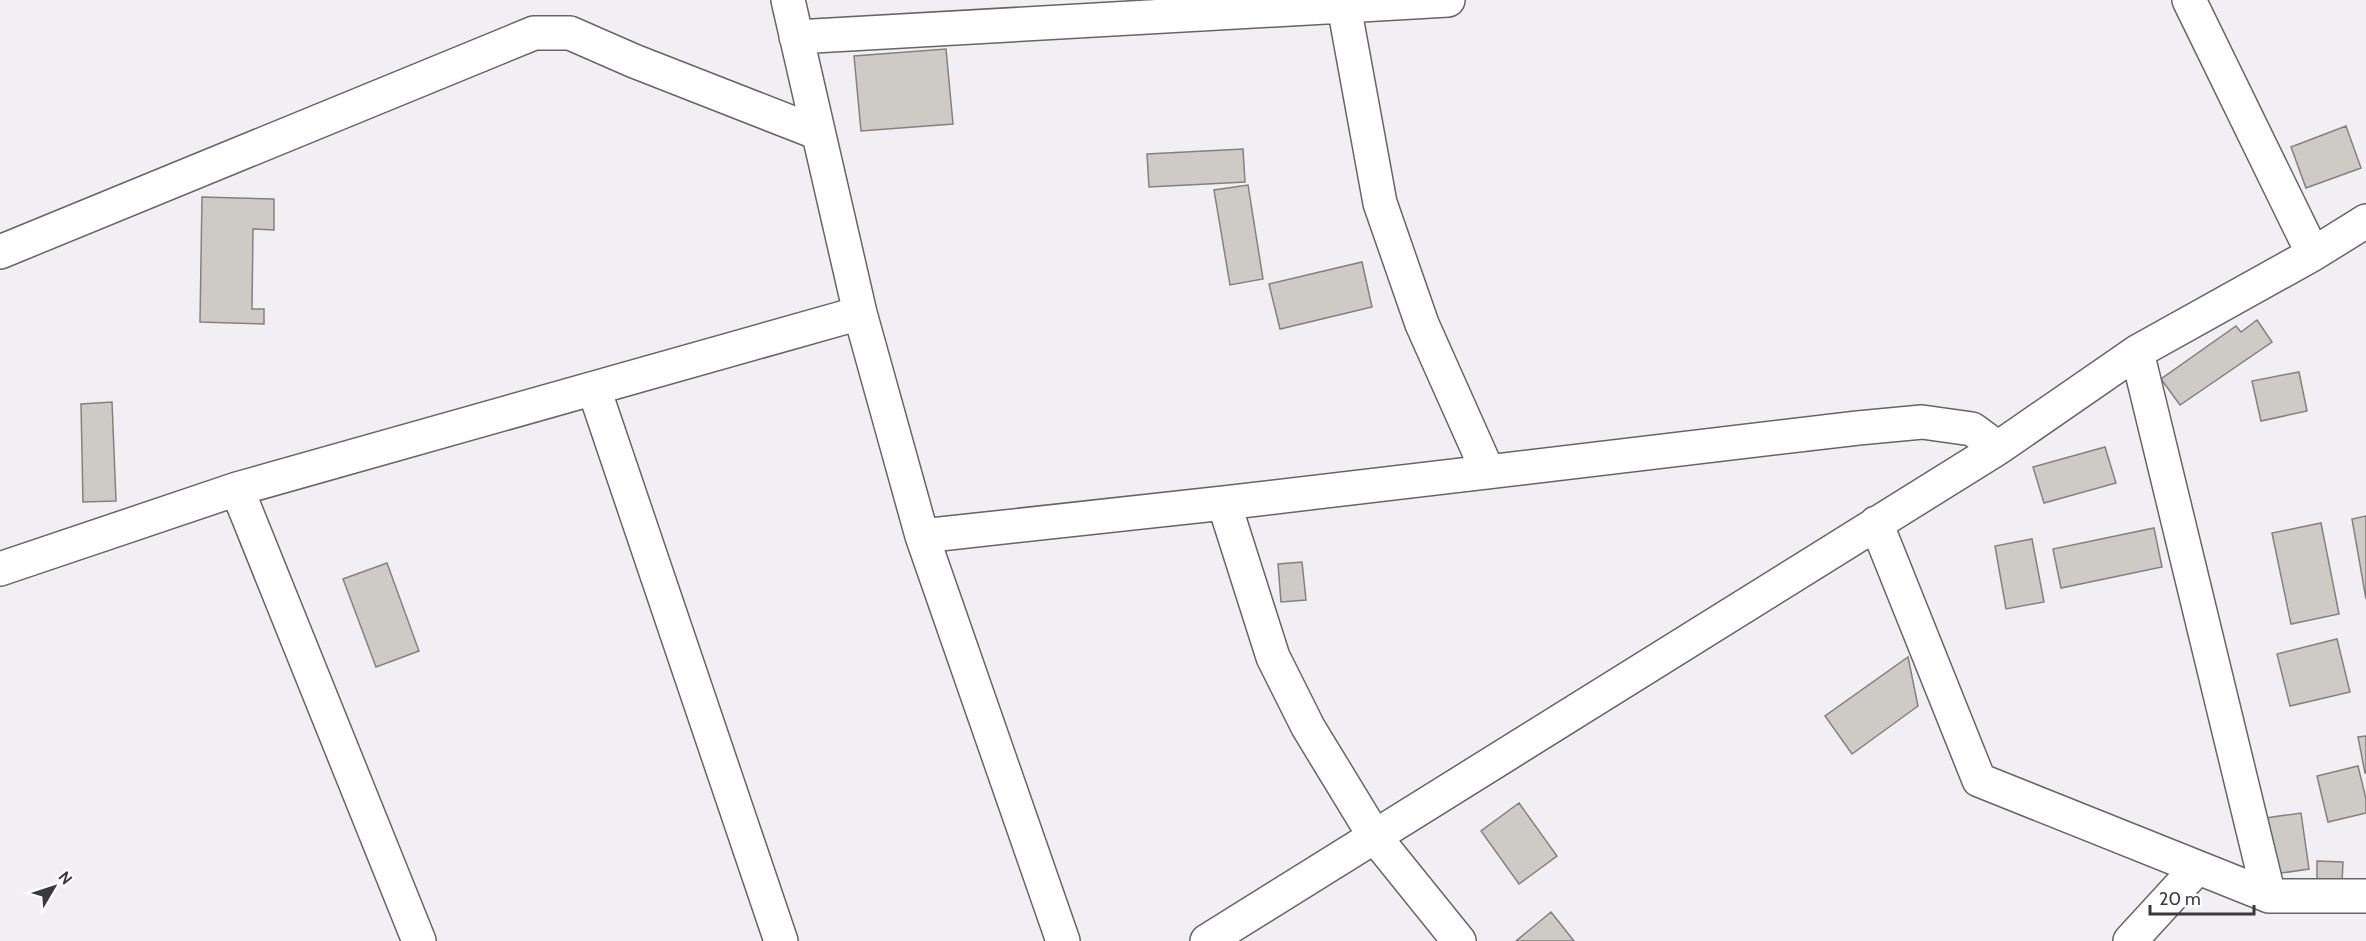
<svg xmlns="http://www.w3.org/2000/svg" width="2366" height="941" font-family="Cabin,sans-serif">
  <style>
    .building { fill: #cecbc7; stroke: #84817d; stroke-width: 1.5 }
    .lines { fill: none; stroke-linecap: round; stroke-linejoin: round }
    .minor-casing { stroke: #666468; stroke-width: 36 }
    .minor { stroke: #fff; stroke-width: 33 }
  </style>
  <rect width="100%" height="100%" fill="#f1eff4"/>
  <path class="building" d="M946 49 953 124 861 131 854 56Z
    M2346 126 2361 168 2306 188 2291 147Z
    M1243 149 1245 182 1149 187 1147 154Z
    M1248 185 1263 279 1230 285 1214 190Z
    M202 197 274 199V230L253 229 252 309H264V324L200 322Z
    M1362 262 1372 307 1280 329 1269 284Z
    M2257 320 2272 342 2180 405 2161 379 2236 326 2241 332Z
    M2299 372 2307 411 2261 421 2252 381Z
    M112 402 116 501 83 502 81 404Z
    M2105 447 2116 483 2044 503 2033 467Z
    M2366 516V599L2352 519Z
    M2321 523 2339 614 2291 624 2272 533Z
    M2154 528 2162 567 2061 588 2053 549Z
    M2032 539 2044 602 2006 609 1995 546Z
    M1302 562 1306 600 1281 602 1278 564Z
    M387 563 419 651 376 667 343 579Z
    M2337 639 2350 692 2290 706 2277 654Z
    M1908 657 1918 706 1852 754 1825 716Z
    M2366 736V773H2365L2358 737Z
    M2358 766 2366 799V813L2328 822 2317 776Z
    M1519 803 1557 856 1519 884 1481 831Z
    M2301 813 2309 869 2275 874 2266 818Z
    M2317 861 2343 862 2342 882H2317Z
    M1551 912 1574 941H1516Z"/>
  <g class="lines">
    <defs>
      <path id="minor" d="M788 0 860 313 922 536 1063 941
        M2189 0 2313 254
        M1344 6 1380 203 1422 324 1488 472
        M796 37 1448 0
        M0 252 534 33H570L634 61 818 133
        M2137 352 2269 896
        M594 389 781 941
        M237 489 419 941
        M1224 503 1273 657 1308 727 1375 837 1459 941
        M1876 523 1979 780 2269 896H2366
        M922 536 1224 503 1858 428 1922 422 1972 429 1998 448
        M0 569 237 489 860 313
        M1207 941 1998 448 2137 352 2313 254 2366 221
        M2130 941 2197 868"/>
    </defs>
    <use href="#minor" class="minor-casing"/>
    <use href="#minor" class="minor"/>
  </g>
  <g transform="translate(54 887) rotate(51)" stroke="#fefdff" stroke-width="4.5" paint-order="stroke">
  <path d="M0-4.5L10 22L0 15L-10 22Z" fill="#3a393b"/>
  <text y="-9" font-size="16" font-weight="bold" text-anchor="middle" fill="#3a393b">N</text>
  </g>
  <path d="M2150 905v9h104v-9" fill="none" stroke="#3a393b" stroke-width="3"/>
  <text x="2159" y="905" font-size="18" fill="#3a393b" stroke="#fefdff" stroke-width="4.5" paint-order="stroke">20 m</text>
</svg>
